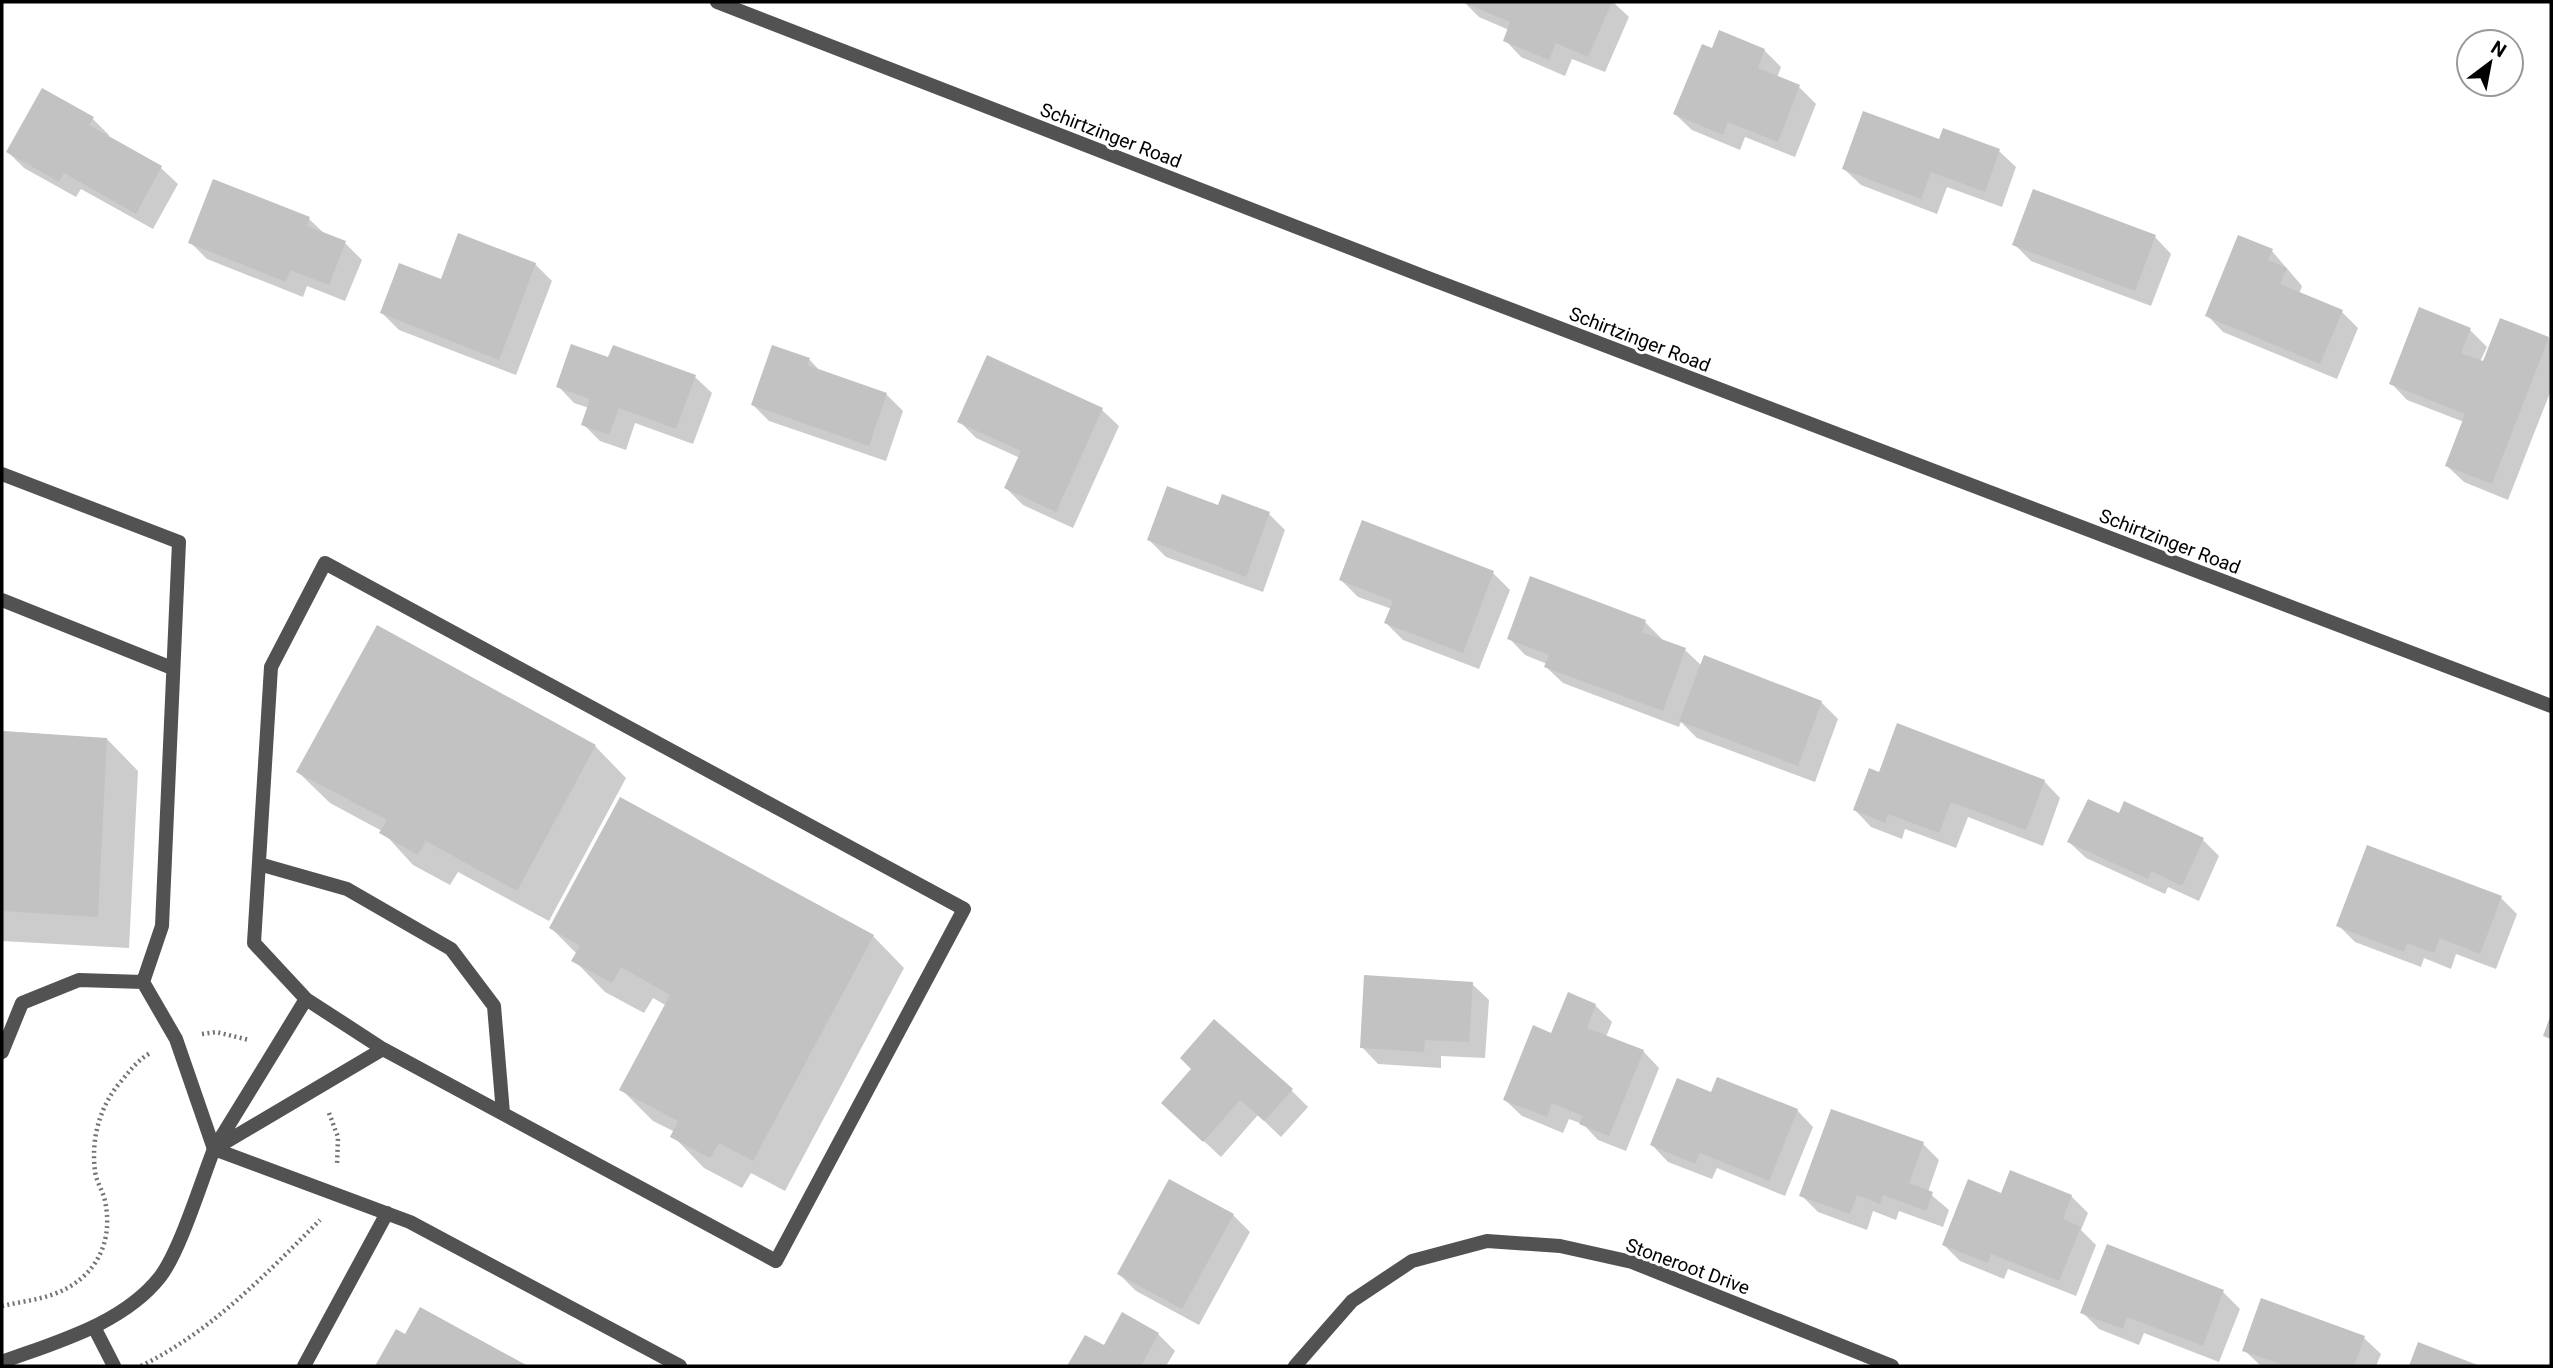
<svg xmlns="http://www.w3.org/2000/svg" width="2553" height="1368" font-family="Roboto,sans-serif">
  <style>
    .shadow { fill: #0003 }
    .building { fill: #c2c2c2 }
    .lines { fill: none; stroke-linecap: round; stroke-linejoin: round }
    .path { stroke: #747474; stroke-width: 4.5; stroke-dasharray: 2 3.5; stroke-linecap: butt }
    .lane { stroke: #525252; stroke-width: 14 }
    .street { stroke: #525252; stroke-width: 14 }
    .labels { text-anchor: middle; stroke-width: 6; stroke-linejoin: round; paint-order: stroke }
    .street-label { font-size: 19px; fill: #000; stroke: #fff }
  </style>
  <rect width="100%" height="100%" fill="#fff"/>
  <path class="shadow" d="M1464 2H1613L1629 17 1605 72 1572 59 1565 76 1521 57 1505 40 1509 30 1479 17Z
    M1764 50 1781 67 1777 78 1799 87 1816 104 1795 157 1745 137 1740 150 1692 130 1675 114 1713 51Z
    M92 118 109 135 108 137 161 168 178 184 153 229 81 189 76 197 24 168 8 152Z
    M1941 142 1999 151 2016 167 2002 207 1947 187 1937 214 1861 185 1844 169Z
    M309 219 326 235 345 243 362 260 345 301 307 286 303 297 207 259 190 242Z
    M2155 237 2171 254 2151 306 2031 261 2014 244Z
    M2272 251 2302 286 2299 294 2342 312 2358 328 2337 379 2223 332 2207 315Z
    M535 264 552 281 516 375 399 330 382 313 442 282Z
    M2470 330 2487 347 2480 362 2548 338 2551 341V390L2508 500 2464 482 2447 466 2464 422 2407 400 2391 383Z
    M988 358 1102 410 1119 426 1073 528 1023 505 1006 488 1020 458 976 438 959 421Z
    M809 359 821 372 886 394 903 411 886 461 769 421 753 405Z
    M609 360 695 377 712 393 693 444 635 423 626 450 600 441 583 424 589 408 574 403 558 386Z
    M1219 507 1269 514 1285 530 1263 592 1166 557 1149 540Z
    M1493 573 1510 590 1479 669 1403 640 1386 623 1392 609 1358 597 1341 580Z
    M1531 579 1645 622 1662 639 1661 641 1685 650 1702 666 1821 702 1838 719 1815 782 1697 738 1681 722 1679 727 1563 683 1546 667 1547 664 1525 655 1509 638Z
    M2 731 107 739 138 771 129 948 2 941Z
    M595 746 626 778 549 921 458 872 450 885 413 865 382 831 330 803 298 772Z
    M1880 774 2044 781 2060 798 2043 846 1968 817 1956 848 1905 829 1902 839 1871 827 1855 810Z
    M2119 815 2203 840 2219 856 2199 901 2168 887 2165 894 2086 858 2069 842Z
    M2501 898 2517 914 2496 969 2456 954 2451 969 2424 958 2421 967 2355 942 2338 925Z
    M551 928 873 936 904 968 785 1191 751 1173 742 1188 704 1168 673 1136 675 1132 653 1121 621 1089 667 1006 653 998 644 1013 605 992 574 960 577 954Z
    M1472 984 1489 1000 1485 1058 1441 1056V1068L1378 1064 1362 1047Z
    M1595 1005 1612 1022 1606 1037 1643 1051 1659 1068 1626 1151 1598 1140 1583 1124 1569 1119 1563 1133 1522 1116 1505 1100 1552 1035Z
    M1291 1090 1308 1107 1281 1137 1258 1115 1221 1157 1163 1103Z
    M1712 1094 1797 1110 1813 1127 1785 1196 1717 1168 1712 1179 1668 1162 1652 1145Z
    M1923 1144 1939 1160 1928 1192 1949 1210 1943 1227 1899 1211 1896 1220 1873 1211 1867 1230 1818 1212 1801 1195Z
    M2002 1195 2071 1196 2088 1213 2081 1230 2096 1245 2076 1296 2008 1269 2004 1279 1960 1261 1944 1245Z
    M1233 1215 1250 1232 1199 1325 1136 1291 1119 1274Z
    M2223 1292 2240 1309 2219 1362 2144 1333 2139 1345 2099 1329 2082 1312Z
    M421 1310 525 1366H377L397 1331 406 1337Z
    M1158 1334 1175 1351 1166 1366H1069L1086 1337 1104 1348Z
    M2364 1338 2381 1354 2376 1366H2261L2244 1350Z"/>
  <path class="building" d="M1462 2H1612L1588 57 1556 43 1549 60 1503 41 1510 22Z
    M1719 30 1765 49 1758 68 1800 85 1778 142 1728 122 1723 135 1673 114 1702 44 1712 48Z
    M42 88 94 117 89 125 162 166 136 214 64 173 59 182 6 152Z
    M1863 111 1939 139 1943 128 2000 149 1985 192 1931 172 1921 199 1842 169Z
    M213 179 310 217 307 226 346 241 329 285 290 270 286 282 188 243Z
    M2033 189 2156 235 2135 291 2012 245Z
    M458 233 536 263 499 360 380 313 399 263 441 279Z
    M2238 235 2273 249 2268 260 2287 268 2280 284 2343 310 2320 364 2205 316Z
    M2419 307 2471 328 2461 353 2483 361 2500 318 2549 337 2492 484 2445 466 2465 414 2389 384Z
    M571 344 608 357 613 345 696 375 676 429 619 408 609 435 581 425 590 399 556 387Z
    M772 345 810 358 807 365 887 393 869 446 751 405Z
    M987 355 1103 408 1056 512 1004 488 1021 451 957 422Z
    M1167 486 1218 505 1222 494 1270 512 1246 577 1147 540Z
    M1362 520 1494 571 1463 653 1384 623 1393 601 1339 580Z
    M1530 576 1646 620 1642 632 1686 648 1663 711 1544 667 1549 655 1507 639Z
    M377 625 596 745 517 891 426 841 418 855 379 833 387 820 296 772Z
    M1704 655 1822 701 1798 766 1679 721Z
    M1897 723 2045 780 2026 830 1951 802 1939 833 1888 814 1885 823 1853 810 1869 768 1879 772Z
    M2 731 107 738 98 917 2 911Z
    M620 797 874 935 753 1161 719 1143 710 1158 670 1137 678 1121 619 1090 670 995 621 967 612 983 571 961 580 946 549 928Z
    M2088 799 2119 813 2124 801 2204 838 2182 886 2151 871 2148 879 2067 842Z
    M2367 845 2502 896 2480 954 2440 938 2434 953 2407 943 2404 952 2336 926Z
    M1364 975 1473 982 1469 1042 1425 1040 1424 1052 1360 1048Z
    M1568 992 1596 1004 1587 1028 1644 1050 1609 1136 1579 1124 1583 1116 1552 1103 1547 1117 1503 1100 1533 1025 1551 1033Z
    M2551 1014V1039L2543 1036Z
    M1214 1019 1293 1089 1264 1121 1240 1100 1203 1142 1161 1103 1191 1069 1180 1058Z
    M1717 1077 1798 1109 1769 1181 1700 1153 1695 1164 1650 1145 1677 1078 1711 1092Z
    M1831 1109 1924 1142 1909 1183 1933 1192 1926 1211 1883 1195 1880 1204 1857 1195 1850 1214 1799 1196Z
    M2010 1170 2072 1195 2063 1219 2081 1227 2059 1281 1991 1254 1988 1263 1942 1245 1968 1179 2001 1193Z
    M1169 1179 1234 1214 1182 1309 1117 1274Z
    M2107 1244 2224 1290 2203 1346 2127 1317 2123 1329 2080 1313Z
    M2261 1298 2365 1336 2354 1366H2287L2242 1351Z
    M420 1307 528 1366H375L396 1329 405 1334Z
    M1122 1312 1159 1333 1141 1366H1067L1085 1335 1104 1345Z
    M2418 1342 2480 1366H2409Z"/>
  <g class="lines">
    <path class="path" d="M202 1034 216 1032 249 1040
      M329 1113 338 1137 337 1165
      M2 1306C19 1302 38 1300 54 1294 95 1279 114 1243 105 1201 103 1191 96 1181 95 1171 91 1140 99 1109 118 1085 129 1072 137 1060 152 1052
      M141 1366C212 1331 265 1275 320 1220"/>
    <path class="lane" d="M2 474 179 542 162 926 143 982
      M325 563 964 909 776 1261 383 1049 214 1149 306 999 254 943 271 667Z
      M2 600 172 668
      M259 864 347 889 451 949 494 1006 503 1113
      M306 999 383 1049
      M2 1052 22 1003 79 980 143 982 176 1039 214 1149
      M214 1149 410 1222 680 1366
      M94 1327 114 1366
      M304 1366 387 1213"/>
    <path class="street" d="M717 2 1428 278 2551 706
      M2 1362C56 1342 123 1324 160 1277 180 1251 201 1182 214 1149
      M1295 1366 1352 1301 1412 1261 1487 1241 1560 1246 1632 1262 1892 1366"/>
  </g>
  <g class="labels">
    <g class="street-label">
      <text transform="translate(1111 135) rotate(21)" y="7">Schirtzinger Road</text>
      <text transform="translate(1640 339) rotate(21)" y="7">Schirtzinger Road</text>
      <text transform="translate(2170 541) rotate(21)" y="7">Schirtzinger Road</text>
      <text transform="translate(1688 1266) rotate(20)" y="7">Stoneroot Drive</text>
    </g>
  </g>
  <rect width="2553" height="1368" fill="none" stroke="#000000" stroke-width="7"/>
  <g transform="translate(2490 63) rotate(32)"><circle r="33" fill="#ffffff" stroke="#999999" stroke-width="2"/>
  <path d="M0-5L12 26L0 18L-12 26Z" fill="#000000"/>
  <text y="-10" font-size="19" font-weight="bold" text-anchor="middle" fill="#000000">N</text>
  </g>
</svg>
